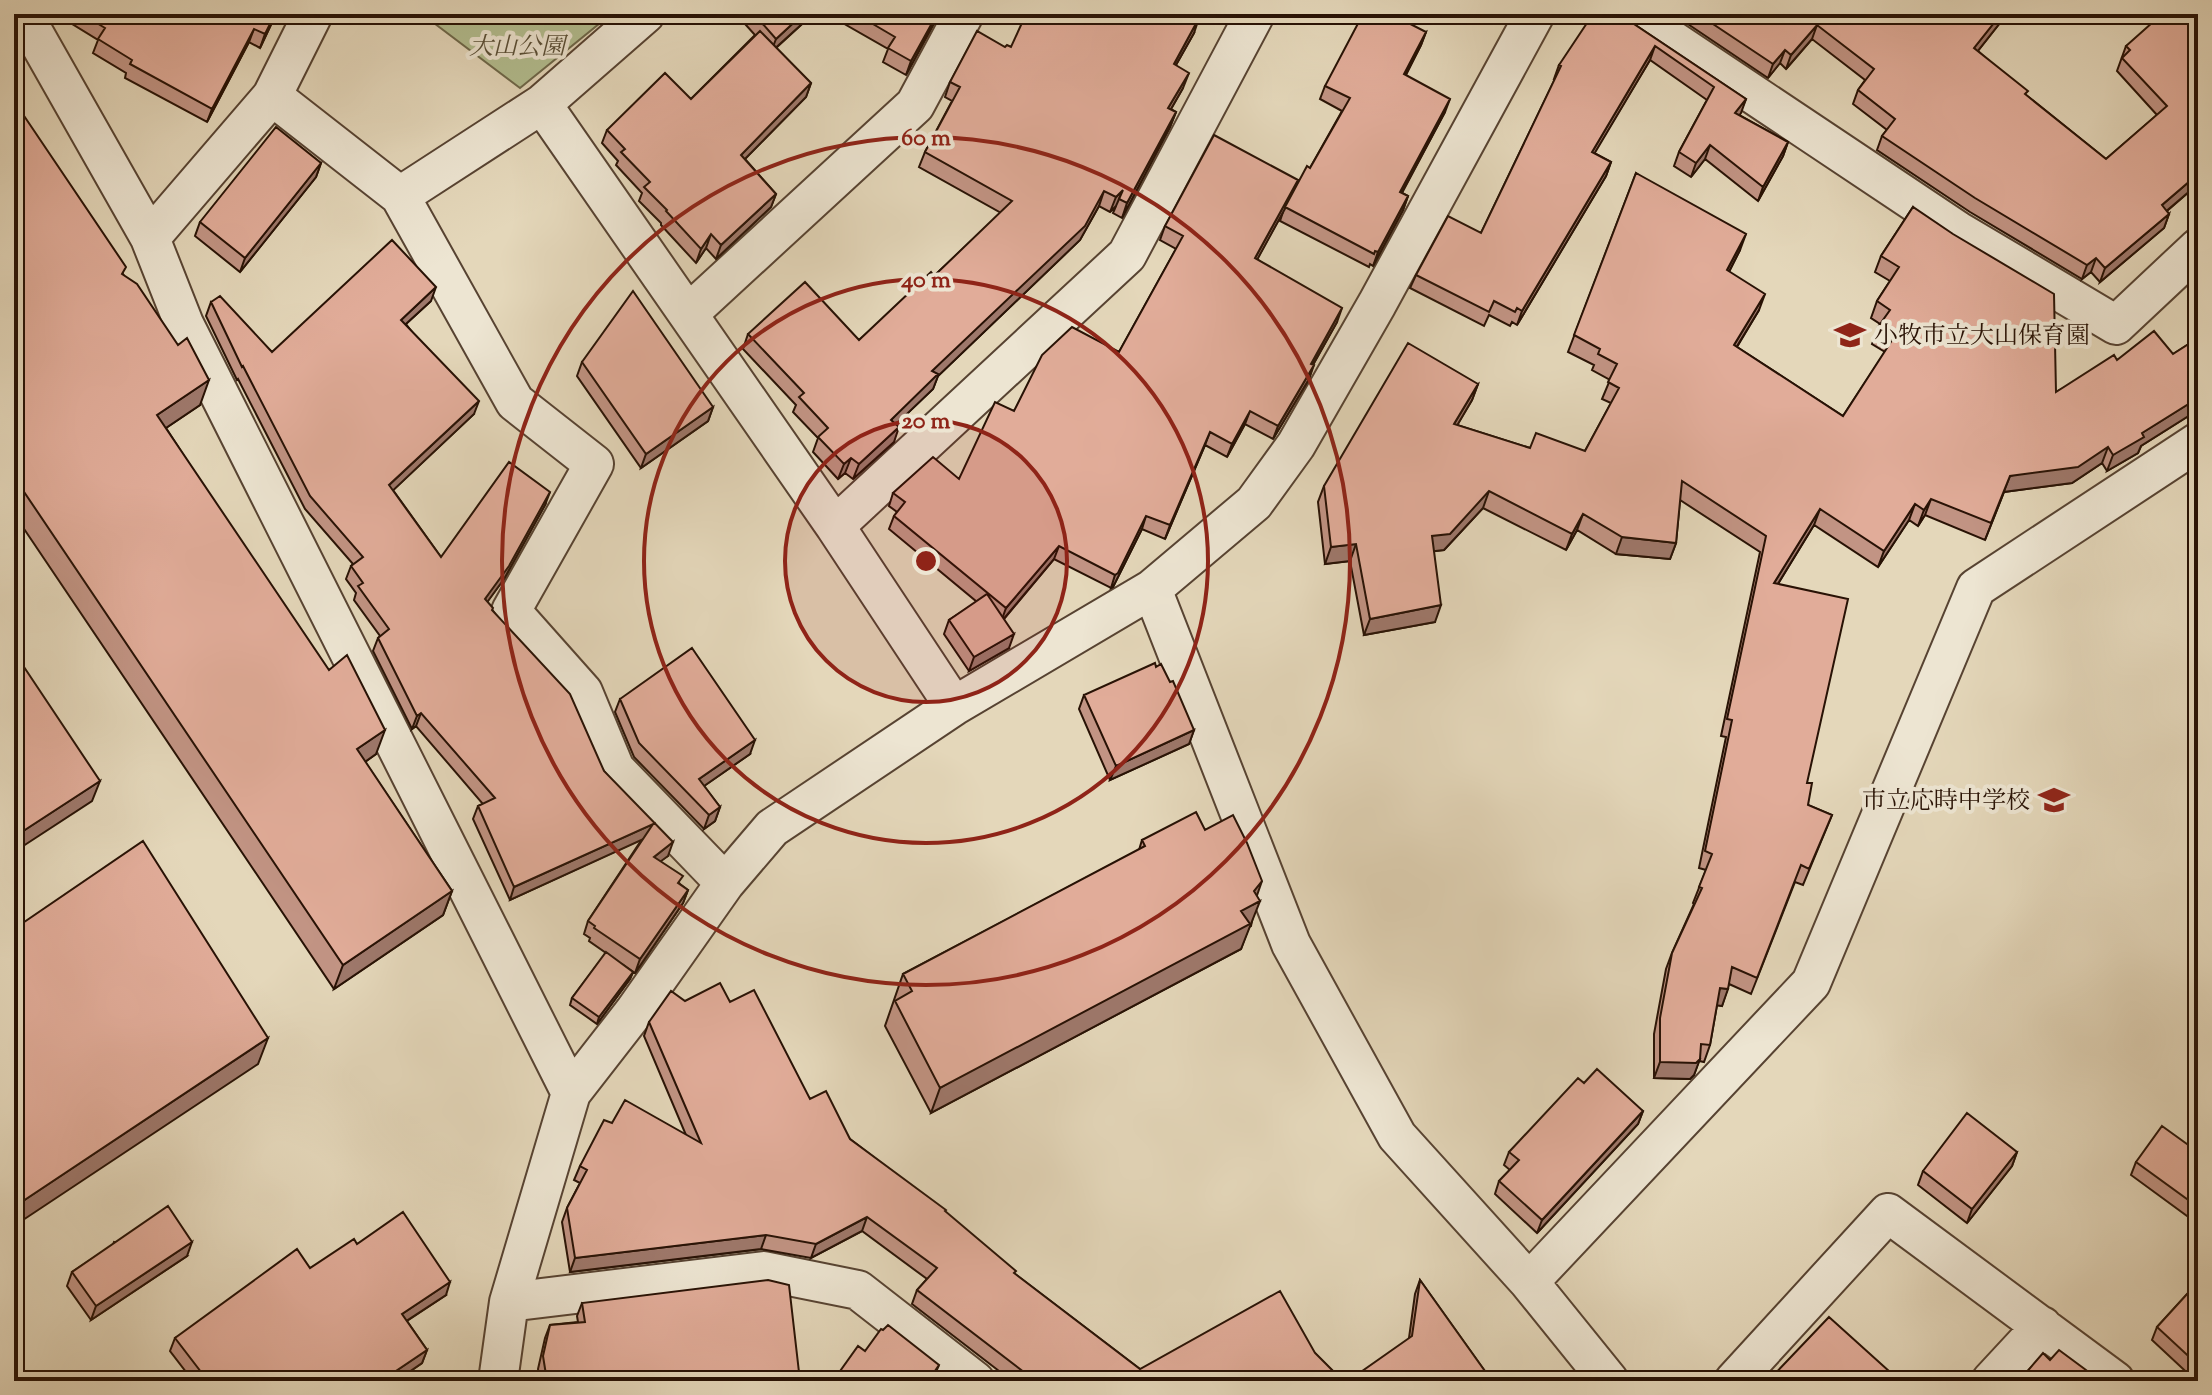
<svg xmlns="http://www.w3.org/2000/svg" width="2212" height="1395" font-family="'Sorts Mill Goudy','Noto Serif JP',serif">
  <style>
    .green { fill: #b3be90; stroke: #6e684a; stroke-width: 2 }
    .lines { fill: none; stroke-linecap: round; stroke-linejoin: round }
    .street-casing { stroke: #574332; stroke-width: 42 }
    .street { stroke: #ede5d2; stroke-width: 38 }
    .wall { fill: #c29484; stroke: #281205; stroke-width: 2 }
    .shaded-wall { fill: #9e786b; stroke: #281205; stroke-width: 2 }
    .building { fill: #e1ac99; stroke: #281205; stroke-width: 2 }
    .ring { fill: none; stroke: #8f2418; stroke-width: 4 }
    .labels { text-anchor: middle; stroke-width: 8; stroke-linejoin: round; paint-order: stroke }
    .park-label { font-size: 24px; font-style: italic; fill: #594e36; stroke: #ede5d2 }
    .poi-label { font-size: 24px; fill: #281205; stroke: #ede5d2; text-anchor: start }
    .centre { fill: #8f2418; stroke: #ede5d2; stroke-width: 4 }
    .ring-label { font-size: 24px; text-anchor: middle; font-weight: bold; fill: #8f2418; stroke: #ede5d2; stroke-width: 8; stroke-linejoin: round; paint-order: stroke }
  </style>
  <rect width="100%" height="100%" fill="#e4d7ba"/>
  <filter id="stains"><feTurbulence type="fractalNoise" baseFrequency=".0025" numOctaves="4"/><feColorMatrix values="0 0 0 0 .2 0 0 0 0 .09 0 0 0 0 .02 0 0 0 .5 -.17"/></filter>
  <radialGradient id="worn" r=".72"><stop offset=".6" stop-color="#630" stop-opacity="0"/><stop offset="1" stop-color="#630" stop-opacity=".3"/></radialGradient>
  <path class="green" d="M422 14H598L605 19 520 88Z"/>
  <g class="lines">
    <defs>
      <path id="street" d="M23 14 150 238 184 324 571 1093
        M1633 14 1958 231 2116 325 2198 248
        M272 96 400 196 515 402 594 464 511 611 583 692 615 769 725 883
        M542 104 835 526 954 706
        M400 196 542 104 645 14
        M150 238 272 96 313 14
        M688 314 915 105 964 14
        M835 526 1127 255 1255 14
        M1152 589 1291 944 1397 1136 1529 1282 1609 1381
        M1529 1282 1811 983 1976 588 2198 442
        M509 1302 764 1271 858 1290 975 1381
        M498 1381 509 1302 571 1093 634 1012 725 883 772 828 954 706 1152 589 1254 503 1296 445 1377 304 1535 14
        M1734 1381 1888 1213 2115 1381
        M1991 1381 2042 1326"/>
    </defs>
    <use href="#street" class="street-casing"/>
    <use href="#street" class="street"/>
  </g>
  <path class="wall" d="M72 14H276L260 48 249 42 207 122 125 78 126 73 93 53 98 40 69 22Z
    M736 14H813L776 48 811 83 806 97 745 159 776 194 771 207 716 259 706 248 696 263 661 225V223L639 201 642 193 616 165 618 161 602 143 607 130 691 99 755 35Z
    M827 14H937L933 25 906 75 883 62 888 49Z
    M1673 14H2007L1978 51 2026 95 2106 159 2157 115 2117 71 2126 46 2198 15V184L2167 211 2169 214 2164 228 2100 282 2091 272 2082 279 1970 212 1877 150 1882 136 1887 130 1853 104 1858 90 1865 80 1812 39 1786 69 1780 63 1768 78Z
    M1625 18 1746 99 1739 115 1788 142 1783 156 1758 201 1705 159 1691 177 1674 166 1679 152 1707 100 1650 60 1594 153 1611 162 1606 176 1517 325 1512 322 1510 326 1489 315 1484 326 1410 288 1416 275 1481 233 1555 79H1554L1559 65Z
    M1426 32 1421 45 1406 75 1445 112 1402 193 1408 196 1403 210 1373 266 1370 264 1369 267 1280 221 1283 212 1257 259 1337 322 1313 365 1309 379 1273 439 1245 424 1227 457 1205 445 1165 539 1142 529 1113 587 1111 588 1054 559 1004 619 1009 648 969 671 944 634 949 620 977 602 889 529 894 516 897 512 889 506 893 493 959 479 1014 411 1119 352 1176 249 1160 240 1165 226 1295 188 1310 168 1342 111 1320 99 1325 86Z
    M1194 33 1176 65 1183 88 1171 109 1176 112 1170 127 1122 218 1113 213 1116 206 1110 212 1099 206 1080 240 938 376 933 389 896 424 894 442 853 479 845 473 838 479 813 452 818 438 793 412 796 405 743 349 748 334 859 340 934 276 1001 213 919 167 925 152 952 101 945 97 950 82 1005 47Z
    M14 101 123 274 200 405 166 428 376 754 365 762 452 891 443 915 334 989 14 514Z
    M321 163 316 177 240 272 195 236 200 222Z
    M1636 173 1740 250 1729 272 1759 310 1737 347 1843 416 1885 352 1872 344 1880 324 1871 318 1877 301 1890 281 1875 272 1881 256 1913 207 2056 392 2117 360 2173 354 2198 338V410L2141 446 2138 453 2107 471 2102 463 2072 483 2004 492 1985 540 1925 515 1918 526 1909 520 1878 567 1814 525 1778 584 1807 783 1808 805 1832 815 1803 885 1795 882 1751 994 1729 984 1722 1006 1717 1005 1710 1045 1704 1062 1699 1061 1694 1075 1690 1079 1654 1078V1034L1666 969 1672 953 1694 904 1693 903 1706 870 1699 868 1726 737 1721 736 1760 552 1680 500 1676 543 1670 559 1616 554 1577 530 1566 550 1483 508 1444 550 1434 551 1435 622 1364 635 1350 561 1325 564 1318 502 1324 486 1478 384 1472 400 1457 425 1530 448 1585 451 1611 403 1602 399 1610 380 1592 370 1594 365 1568 352Z
    M431 301 406 324 474 414 393 490 441 557 545 505 504 579 487 602 604 771 668 856 660 861 680 884 688 890 683 903 635 973 622 964 633 972 630 979 597 1024 570 1005 572 998 606 953 589 941 590 938 584 934 588 921 642 839 510 900 473 819 478 806 483 804 416 726 412 729 373 651 378 638 380 636 354 600 356 593 346 579 351 566 353 564 305 509 238 379 237 380 206 316 211 302 272 352Z
    M582 362 713 407 708 421 641 468 577 376Z
    M1084 695 1194 730 1189 744 1110 780 1079 709Z
    M620 699 750 754 704 786 720 807 715 821 704 829 634 757 615 712Z
    M1205 830 1257 896 1251 926 1249 927 1241 949 931 1113 885 1026 903 974 1139 850 1142 840Z
    M685 1001 730 1002 810 1099 850 1139 945 1212 1015 1274 1140 1369 1315 1353 1343 1381H1012L912 1304 917 1290 927 1279 862 1231 811 1258 761 1249 570 1272 562 1222 567 1208 580 1183 574 1180 580 1166 612 1123 686 1135 644 1036 649 1022Z
    M1584 1083 1643 1111 1638 1124 1537 1233 1495 1194 1499 1181 1510 1170 1504 1165 1509 1152Z
    M2017 1152 2012 1166 1967 1223 1918 1185 1923 1171Z
    M2198 1152V1224L2131 1175 2136 1162Z
    M114 1242 187 1256 91 1320 67 1286 72 1272 113 1245Z
    M357 1244 446 1295 407 1321 427 1350 422 1363 396 1381H193L170 1351 175 1338Z
    M1420 1280 1492 1381 1409 1338 1415 1294Z
    M2198 1282V1381H2196L2152 1340 2157 1327Z
    M582 1303 800 1381H540L538 1369 545 1338 550 1325 578 1322 577 1316Z"/>
  <path class="shaded-wall" d="M275 14H276L260 48 265 34Z
    M803 14H813L771 52 776 39Z
    M937 14 933 25 906 75 911 61Z
    M2001 14H2007L1969 62 1974 48Z
    M1199 18 1194 33 1168 79 1174 64Z
    M1817 25 1812 39 1786 69 1791 55Z
    M254 29 249 42 207 122 212 109Z
    M1426 32 1421 45 1399 87 1404 74Z
    M1655 46 1650 60 1587 166 1592 152Z
    M1785 50 1780 63 1768 78 1773 64Z
    M1189 73 1183 88 1163 123 1168 108Z
    M811 83 806 97 736 168 741 155Z
    M1450 99 1445 112 1395 205 1400 192Z
    M1746 99 1741 113 1730 127 1735 113Z
    M1176 112 1170 127 1122 218 1127 203Z
    M1788 142 1783 156 1758 201 1763 187Z
    M1710 145 1705 159 1691 177 1696 163Z
    M1611 162 1606 176 1517 325 1522 311Z
    M321 163 316 177 240 272 245 258Z
    M2198 174V184L2157 219 2162 205Z
    M1298 180 1293 194 1251 271 1255 258Z
    M1123 190 1116 206 1110 212 1116 197Z
    M1104 191 1099 206 1080 240 938 376 933 389 885 435 891 420 932 371Z
    M776 194 771 207 716 259 721 245Z
    M1408 196 1403 210 1373 266 1378 252Z
    M2169 214 2164 228 2100 282 2105 268Z
    M711 234 706 248 696 263 701 249Z
    M1746 234 1740 250 1721 287 1727 270Z
    M2096 258 2091 272 2082 279 2087 265Z
    M436 287 431 301 396 333 401 320Z
    M1765 294 1759 310 1728 361 1734 345Z
    M1342 308 1337 322 1306 377 1311 364Z
    M1314 365 1309 379 1273 439 1278 426Z
    M209 380 200 405 148 440 157 415Z
    M1478 384 1472 400 1448 441 1454 424Z
    M2198 398V410L2141 446 2138 453 2107 471 2113 455 2142 433Z
    M479 401 474 414 385 498 389 485Z
    M713 407 708 421 641 468 646 454Z
    M1250 411 1245 424 1227 457 1232 444Z
    M899 427 894 442 853 479 859 464Z
    M1210 432 1205 445 1165 539 1170 525Z
    M2108 447 2102 463 2072 483 2004 492 1985 540 2010 476Z
    M851 458 845 473 838 479 844 464Z
    M1489 491 1483 508 1444 550 1427 552 1432 536Z
    M550 492 545 505 504 579 480 612 485 599Z
    M1931 499 1925 515 1918 526 1924 510Z
    M1915 504 1909 520 1878 567 1884 551Z
    M1820 509 1814 525 1768 600 1774 583Z
    M1583 514 1577 530 1566 550 1572 534Z
    M1146 516 1142 529 1113 587 1111 588 1115 575Z
    M1622 537 1676 543 1670 559 1616 554Z
    M1356 544 1350 561 1325 564 1331 547Z
    M1059 546 1054 559 1001 622 1006 608Z
    M1441 605 1435 622 1364 635 1370 619Z
    M1014 634 1009 648 969 671 974 657Z
    M421 713 416 726 412 729 417 716Z
    M385 730 376 754 348 774 357 749Z
    M1194 730 1189 744 1110 780 1116 766Z
    M755 740 750 754 694 793 699 779Z
    M100 781 92 801 14 852V837Z
    M720 807 715 821 704 829 709 815Z
    M653 824 648 837 510 900 514 887Z
    M673 842 668 856 649 870 654 857Z
    M1262 881 1254 904 1260 901 1241 949 931 1113 940 1088 1241 911 1254 891Z
    M688 890 683 903 635 973 640 959Z
    M452 891 443 915 334 989 343 965Z
    M633 972 630 979 597 1024 599 1017Z
    M1720 988 1728 989 1722 1006 1714 1005Z
    M268 1038 258 1064 14 1226V1207Z
    M1700 1059 1694 1075 1690 1079 1654 1078 1660 1062Z
    M1643 1111 1638 1124 1537 1233 1542 1220Z
    M2017 1152 2012 1166 1967 1223 1972 1209Z
    M867 1217 862 1231 811 1258 816 1244Z
    M766 1235 761 1249 570 1272 575 1258Z
    M192 1242 187 1256 91 1320 96 1306Z
    M450 1282 446 1295 397 1327 402 1314Z
    M427 1350 422 1363 396 1381H381Z
    M939 1365 932 1381H928Z"/>
  <path class="building" d="M82 14H275L265 34 254 29 212 109 130 64 132 60 98 39 105 28Z
    M754 14H803L776 39Z
    M856 14H937L911 61 888 48 895 37Z
    M1026 14H1192L1199 18 1174 64 1189 73 1168 108 1176 112 1127 203 1119 199 1123 190 1116 197 1104 191 1085 226 932 371 938 374 891 420 899 427 859 464 851 458 844 464 818 437 828 428 799 397 804 393 748 334 805 282 859 340 931 272 934 276 1012 201 925 152 960 87 950 82 977 31 1005 47 1007 45 1011 47Z
    M1363 14H1391L1426 32 1404 74 1450 99 1400 192 1408 196 1378 252 1375 251 1374 254 1285 207 1307 166 1310 168 1350 98 1325 86Z
    M1593 14H1622L1625 18 1746 99 1735 113 1788 142 1763 187 1710 145 1696 163 1679 152 1714 87 1655 46 1592 152 1611 162 1522 311 1517 308 1515 312 1494 301 1489 312 1416 275 1448 216 1481 233 1561 66 1559 65Z
    M1698 14H2001L1974 48 2028 91 2025 94 2106 159 2167 106 2122 58 2130 50 2126 46 2162 14H2197L2198 174 2162 205 2169 214 2105 268 2096 258 2087 265 1975 198 1882 136 1895 119 1858 90 1874 69 1817 25 1791 55 1785 50 1773 64Z
    M760 31 811 83 741 155 776 194 721 245 711 234 701 249 666 211 667 210 644 187 650 182 621 152 625 149 607 130 665 73 691 99Z
    M14 101 126 267 122 274 137 284 178 345 187 338 209 380 157 415 329 670 347 655 385 730 357 749 452 891 343 965 14 477Z
    M276 127 321 163 245 258 200 222Z
    M1214 135 1298 180 1255 258 1342 308 1311 364 1314 365 1278 426 1250 411 1232 444 1210 432 1170 525 1146 516 1118 573 1115 575 1059 546 1006 608 894 516 905 502 893 493 933 457 959 479 995 402 1014 411 1042 355 1072 327 1119 352 1183 236 1165 226Z
    M1636 173 1746 234 1727 270 1765 294 1734 345 1843 416 1894 337 1878 327 1890 310 1877 301 1899 267 1881 256 1913 207 1953 234 2054 294 2056 392 2114 355 2117 360 2154 331 2173 354 2198 338V398L2142 433 2144 437 2113 455 2108 447 2078 467 2010 476 1991 523 1931 499 1924 510 1915 504 1884 551 1820 509 1774 583 1848 599 1807 783H1812L1808 805 1832 815 1809 869 1801 865 1757 978 1732 967 1728 989 1720 988 1710 1045 1701 1044 1700 1059 1696 1063 1660 1062V1018L1672 953 1702 888 1699 887 1712 854 1705 851 1732 720 1727 719 1766 536 1682 481 1676 543 1622 537 1583 514 1572 534 1489 491 1450 534 1432 536 1441 605 1370 619 1356 544 1331 547 1324 486 1408 343 1478 384 1454 424 1530 448 1536 433 1585 451 1619 388 1608 382 1617 364 1598 354 1600 349 1574 335Z
    M392 240 436 287 401 320 479 401 389 485 441 557 509 462 550 492 509 566 485 599 493 608 492 610 570 694 604 771 673 842 654 857 683 876 678 883 688 890 640 959 594 928 595 926 588 921 653 824 514 887 478 806 495 798 421 713 417 716 378 638 389 629 358 586 363 583 351 566 363 557 310 496 243 366 242 367 211 302 220 296 272 352Z
    M633 291 713 407 646 454 582 362Z
    M987 594 1014 634 974 657 949 620Z
    M692 648 755 740 699 779 720 807 709 815 639 743 620 699Z
    M14 652 100 781 14 837Z
    M1155 663 1156 667 1161 664 1170 682 1173 681 1194 730 1116 766 1084 695Z
    M1196 812 1205 830 1233 815 1247 843 1262 881 1254 891 1260 901 1241 911 1250 924 940 1088 895 1001 912 991 903 974 1145 846 1142 840Z
    M143 841 268 1038 14 1207V929Z
    M606 952 633 972 599 1017 572 998Z
    M720 983 730 1002 754 990 810 1099 826 1091 850 1139 946 1210 945 1211 1016 1271 1014 1273 1140 1369 1280 1291 1315 1353 1343 1381H1031L1033 1379 917 1290 937 1268 867 1217 816 1244 766 1235 575 1258 567 1208 587 1170 580 1166 604 1120 612 1123 625 1100 701 1143 649 1022 671 991 685 1001Z
    M1597 1069 1643 1111 1542 1220 1499 1181 1519 1160 1509 1152 1578 1078 1584 1083Z
    M1967 1113 2017 1152 1972 1209 1923 1171Z
    M2162 1126 2198 1152V1207L2136 1162Z
    M168 1206 192 1242 96 1306 72 1272Z
    M403 1212 450 1282 402 1314 427 1350 381 1381H208L175 1338 297 1249 310 1268 354 1239 357 1244Z
    M768 1280 789 1285 800 1381H547L543 1356 550 1325 585 1322 582 1303Z
    M1420 1280 1492 1381H1348L1412 1336Z
    M2198 1282V1365L2157 1327Z
    M1829 1317 1900 1381H1768Z
    M888 1325 939 1365 928 1381H833L858 1346 865 1351 881 1329 883 1330Z
    M2059 1350 2086 1370 2099 1381H2019L2043 1353 2050 1360Z"/>
  <circle cx="926" cy="561" r="141" fill="#8f2418" fill-opacity=".12"/>
  <g class="ring">
    <circle cx="926" cy="561" r="141"/>
    <circle cx="926" cy="561" r="282"/>
    <circle cx="926" cy="561" r="424"/>
  </g>
  <defs>
    <symbol id="school-bare" viewBox="-9 -9 18 18"><path d="M0-5L7-2L0 1L-7-2ZM-4 1L0 2.5L4 1V4Q0 6-4 4Z" fill="#8f2418" stroke="#ede5d2" stroke-width="2.5" paint-order="stroke"/></symbol>
  </defs>
  <g fill-rule="evenodd">
    <use href="#school-bare" x="1828" y="313" width="44" height="44"/>
    <use href="#school-bare" x="2032" y="778" width="44" height="44"/>
  </g>
  <g class="labels">
    <g class="park-label">
      <text x="517" y="54">大山公園</text>
    </g>
    <g class="poi-label">
      <text x="1874" y="343">小牧市立大山保育園</text>
      <text x="2030" y="808" text-anchor="end">市立応時中学校</text>
    </g>
  </g>
  <circle cx="926" cy="561" r="12" class="centre"/>
  <g class="ring-label">
    <text x="926" y="145">60 m</text>
    <text x="926" y="287">40 m</text>
    <text x="926" y="428">20 m</text>
  </g>
  <rect width="2212" height="1395" fill="none" stroke="#e4d7ba" stroke-width="48"/>
  <rect x="16" y="16" width="2180" height="1363" fill="none" stroke="#281205" stroke-width="4"/>
  <rect x="24" y="24" width="2164" height="1347" fill="none" stroke="#281205" stroke-width="2"/>
  <rect width="100%" height="100%" filter="url(#stains)"/>
  <rect width="100%" height="100%" fill="url(#worn)"/>
</svg>
